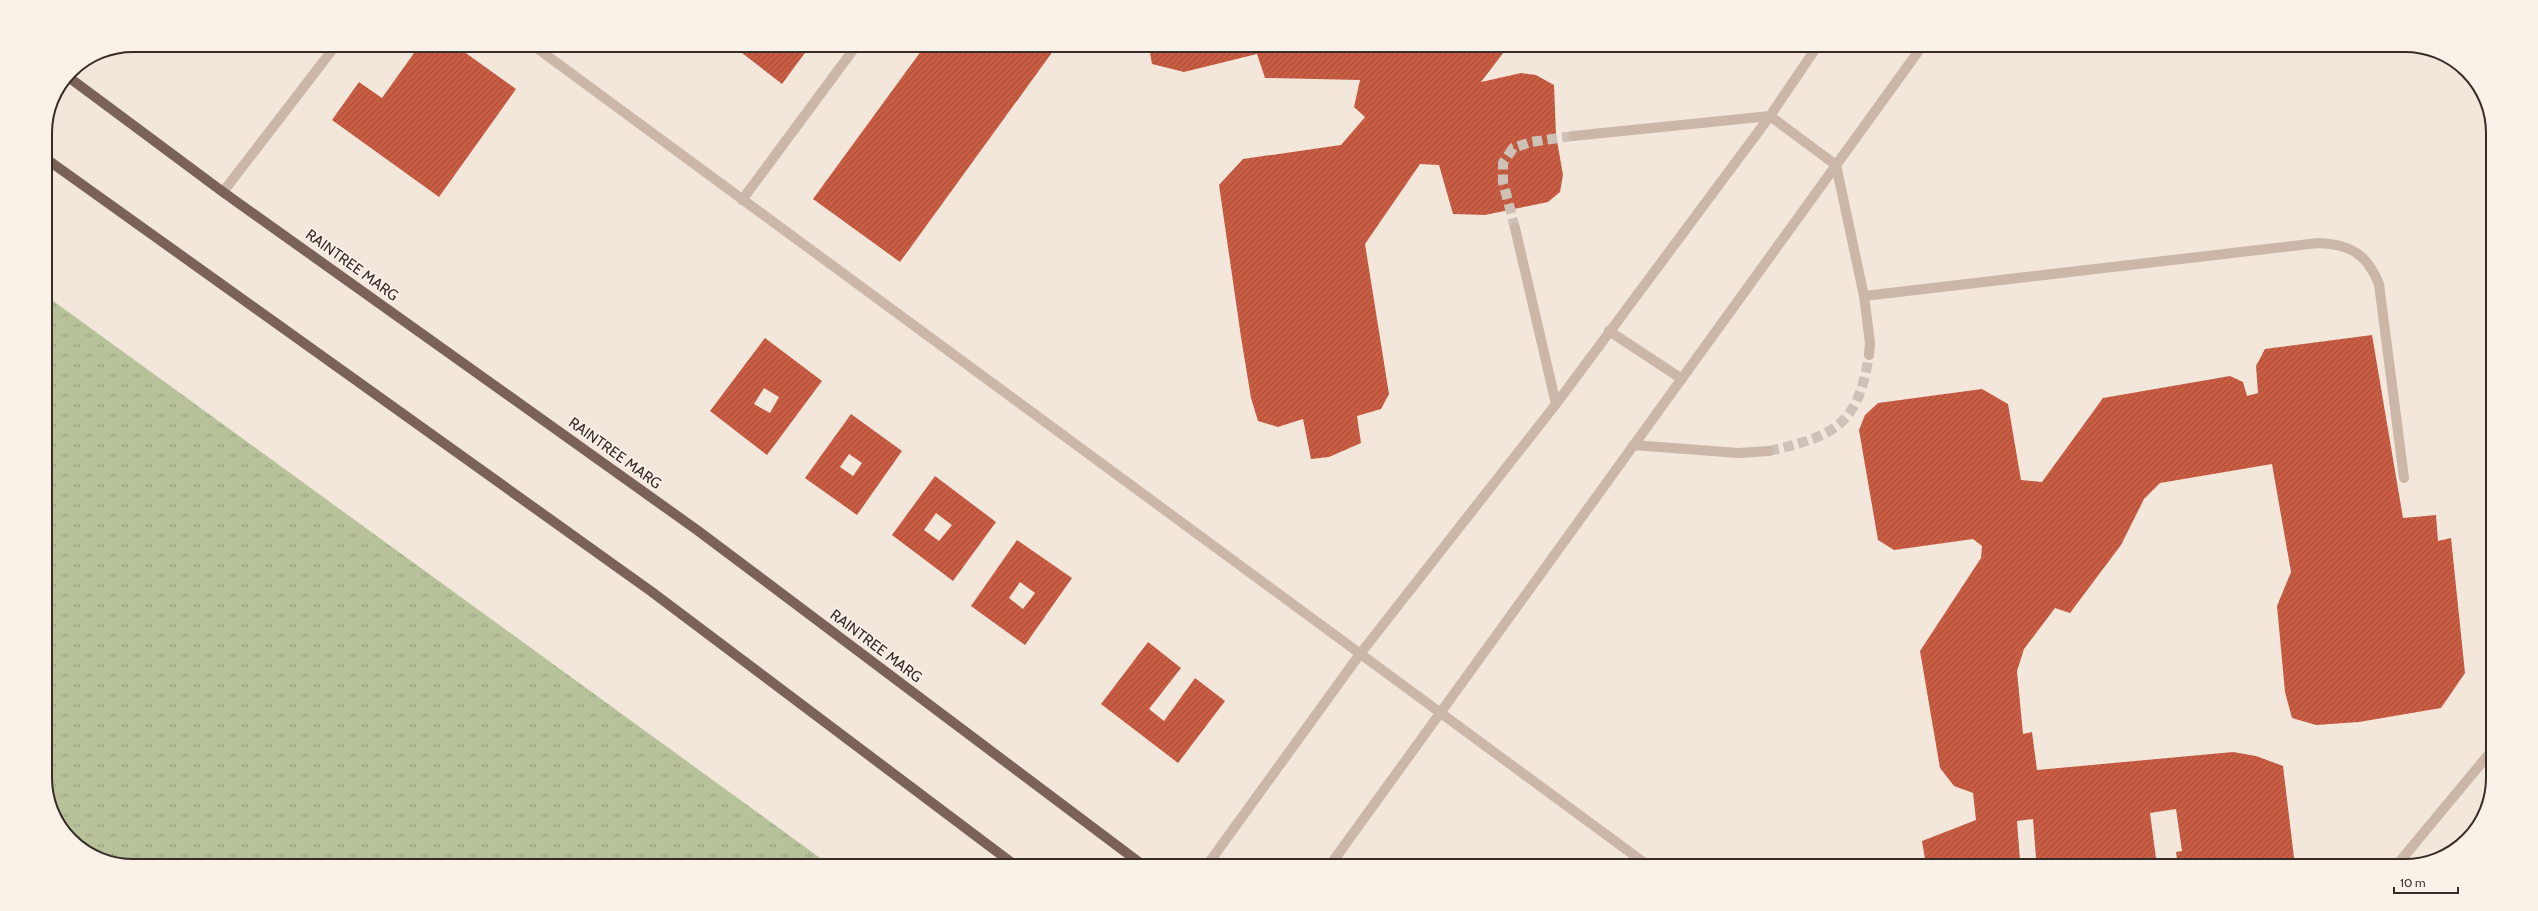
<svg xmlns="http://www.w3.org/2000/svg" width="2538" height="911" font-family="Cabin,sans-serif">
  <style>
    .grass { fill: url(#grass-tufts) }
    .building { fill: url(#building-hatch); fill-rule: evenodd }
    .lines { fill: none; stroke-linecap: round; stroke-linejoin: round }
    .minor-tunnel { stroke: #cec2b8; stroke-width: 10; stroke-dasharray: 10 5; stroke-linecap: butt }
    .minor { stroke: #cbb6a7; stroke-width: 10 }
    .major { stroke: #7a6259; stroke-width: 10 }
    .labels { text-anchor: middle; stroke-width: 3.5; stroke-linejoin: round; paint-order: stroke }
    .street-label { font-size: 15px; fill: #382c28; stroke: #faf1e9 }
    .rim { fill: none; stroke: #382c28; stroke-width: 2 }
  </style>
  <defs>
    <pattern id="grass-tufts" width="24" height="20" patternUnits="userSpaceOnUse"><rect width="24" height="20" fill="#b7c29b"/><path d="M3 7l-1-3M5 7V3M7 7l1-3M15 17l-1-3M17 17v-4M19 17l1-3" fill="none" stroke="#969e7e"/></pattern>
    <pattern id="building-hatch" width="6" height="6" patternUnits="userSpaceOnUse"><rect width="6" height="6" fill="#c95d44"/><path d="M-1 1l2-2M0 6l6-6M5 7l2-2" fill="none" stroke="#a44d39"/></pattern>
  </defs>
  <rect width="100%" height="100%" fill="#f3e7dc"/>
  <path class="grass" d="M45 295 827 863 105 861 63 832 45 784Z"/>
  <path class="building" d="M419 46H456L516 89 439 197 332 120 359 82 382 98Z
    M733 46H810L782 84Z
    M924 47H1056L900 262 813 199Z
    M1149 47 1507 48 1481 82 1521 73 1536 75 1554 85 1556 135 1563 175 1560 192 1548 202 1485 215 1453 214 1439 165 1420 164 1365 244 1389 394 1381 409 1357 416 1361 443 1329 457 1311 459 1303 419 1278 427 1258 421 1251 398 1241 337 1219 185 1243 159 1341 145 1365 117 1354 107 1360 80 1265 78 1257 54 1184 72 1152 64Z
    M2372 335 2403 518 2436 515 2438 541 2451 538 2465 673 2441 708 2359 722 2316 725 2292 718 2285 692 2277 606 2291 572 2272 464 2160 483 2144 499 2121 545 2070 613 2055 608 2024 649 2017 671 2023 734 2032 732 2037 770 2233 752 2256 756 2283 766 2295 866H2178L2176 852 2182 851 2176 809 2150 813 2157 866 1926 865 1922 841 1976 820 1973 793 1954 786 1940 768 1920 651 1981 558 1982 546 1973 539 1894 550 1878 540 1859 430 1865 415 1878 403 1982 389 2008 404 2021 480 2042 482 2103 398 2230 376 2243 382 2247 396 2258 393 2256 366 2265 349ZM2033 819 2036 858 2020 860 2017 821Z
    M765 338 822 381 767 455 710 411ZM764 388 779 397 770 413 754 404Z
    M851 414 902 451 857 515 805 478ZM849 454 862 463 853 476 840 467Z
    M935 476 996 522 953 581 892 535ZM936 513 952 525 939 541 924 530Z
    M1017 540 1072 578 1025 645 971 606ZM1020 582 1035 593 1023 609 1009 598Z
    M1148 642 1181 668 1149 709 1164 721 1195 678 1225 701 1178 763 1101 704Z"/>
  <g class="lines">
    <path class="minor-tunnel" d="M1515 228 1503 182V163L1513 148 1531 142 1573 136
      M1769 451C1834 436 1858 426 1869 355"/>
    <path class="minor" d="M534 46 1646 864
      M1573 136 1770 116 1836 165 1864 296 1870 343 1869 355
      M223 192 336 45
      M742 200 856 46
      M1515 228 1556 404
      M1864 296 2318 243C2350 244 2367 254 2379 284L2404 478
      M1609 331 1682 379
      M1633 445 1738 453 1769 451
      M1208 864 1360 654 1556 404 1770 116 1816 48
      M1331 864 1920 49
      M2396 866 2489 754"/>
    <path class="major" d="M67 76 223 192 697 530 1140 863
      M45 158 652 592 1012 863"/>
  </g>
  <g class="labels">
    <g class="street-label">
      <text transform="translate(352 265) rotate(36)" y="5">RAINTREE MARG</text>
      <text transform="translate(615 453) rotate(36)" y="5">RAINTREE MARG</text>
      <text transform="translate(876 646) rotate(37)" y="5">RAINTREE MARG</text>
    </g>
  </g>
  <path d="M0 0H2538V911H0ZM133 52H2405A81 81 0 0 1 2486 133V778A81 81 0 0 1 2405 859H133A81 81 0 0 1 52 778V133A81 81 0 0 1 133 52Z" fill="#faf1e9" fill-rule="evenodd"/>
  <path class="rim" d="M133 52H2405A81 81 0 0 1 2486 133V778A81 81 0 0 1 2405 859H133A81 81 0 0 1 52 778V133A81 81 0 0 1 133 52Z"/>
  <path d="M2394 887v6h64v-6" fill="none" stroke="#382c28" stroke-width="2"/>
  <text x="2400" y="887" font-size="12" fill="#382c28" stroke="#faf1e9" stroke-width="3" paint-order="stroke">10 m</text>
</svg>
